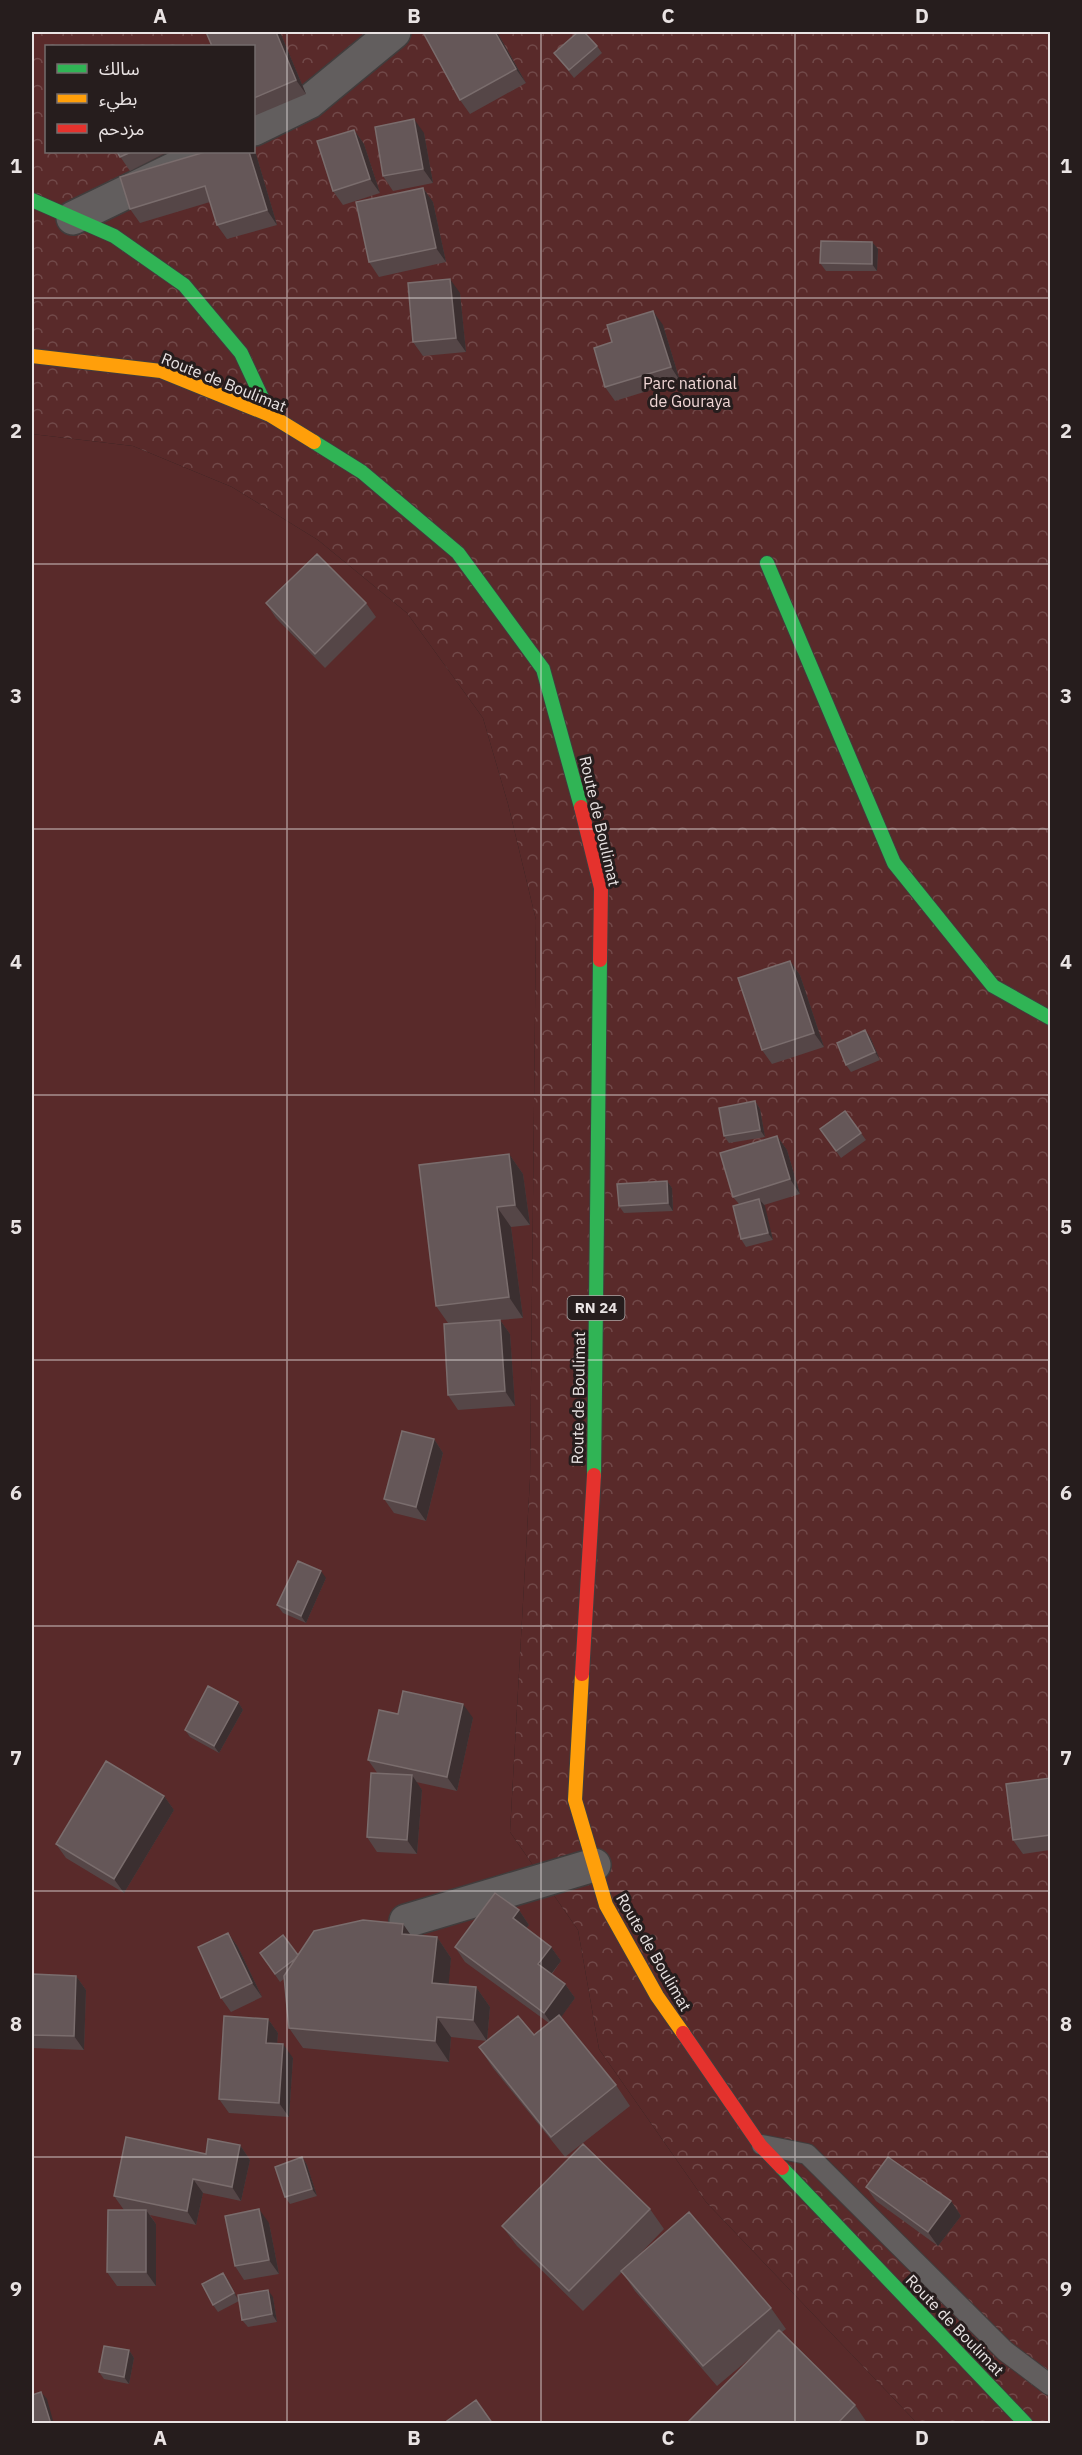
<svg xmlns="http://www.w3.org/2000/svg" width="1082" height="2455" font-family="'IBM Plex Sans','Noto Sans Arabic',sans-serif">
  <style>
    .green { fill: #592a2a }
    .park { fill: url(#park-crowns); fill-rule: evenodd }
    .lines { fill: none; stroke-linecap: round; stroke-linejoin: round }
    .lane-casing { stroke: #413d3d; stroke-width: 22 }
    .street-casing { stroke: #413d3d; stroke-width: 36 }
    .fast-casing { stroke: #413d3d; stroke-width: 16 }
    .slow-casing { stroke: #413d3d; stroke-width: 16 }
    .jam-casing { stroke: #413d3d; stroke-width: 16 }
    .lane { stroke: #625e5e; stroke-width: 20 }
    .street { stroke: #625e5e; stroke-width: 33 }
    .fast { stroke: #30b455; stroke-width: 14 }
    .slow { stroke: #ff9f0a; stroke-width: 14 }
    .jam { stroke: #e5322d; stroke-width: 14 }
    .wall { fill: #554647 }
    .shaded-wall { fill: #3b2f30 }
    .building { fill: #655758; stroke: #7a6d6d; stroke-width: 1.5 }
    .grid { fill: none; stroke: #e9e3e3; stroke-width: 1.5; stroke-opacity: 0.55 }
    .labels { text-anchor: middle; stroke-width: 6; stroke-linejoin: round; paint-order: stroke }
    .shield { fill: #261d1d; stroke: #aea8a8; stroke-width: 1.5 }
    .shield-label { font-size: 15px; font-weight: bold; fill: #e9e3e3 }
    .street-label { font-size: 16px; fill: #e9e3e3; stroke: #261d1d }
    .park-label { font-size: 16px; fill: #efd5d4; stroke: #261d1d }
    .neatline { fill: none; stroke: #e9e3e3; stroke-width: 2 }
    .grid-label { font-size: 20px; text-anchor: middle; font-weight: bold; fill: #e9e3e3 }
  </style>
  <defs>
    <pattern id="park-crowns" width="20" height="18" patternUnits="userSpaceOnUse" patternTransform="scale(1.5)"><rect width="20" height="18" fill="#592a2a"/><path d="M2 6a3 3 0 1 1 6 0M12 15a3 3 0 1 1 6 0" fill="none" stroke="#714949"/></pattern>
  </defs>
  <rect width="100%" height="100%" fill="#241f1f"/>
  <path class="green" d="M32 434 133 446 232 487 318 540 407 613 483 718 508 804 536 920 530 1479 510 1832 578 1930 599 2049 706 2202 917 2423 32 2424Z"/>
  <path class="park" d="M32 32H1050V2423H917L706 2202 599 2049 578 1930 510 1832 530 1479 536 920 508 804 483 718 407 613 318 540 232 487 133 446 32 434ZM46 46H254V152H46Z"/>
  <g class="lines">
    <defs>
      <path id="lane" d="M762 2145 807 2154 1005 2351 1050 2385"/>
      <path id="street" d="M254 129 309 102 394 32
        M73 218 209 152
        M406 1921 594 1865"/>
      <path id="fast" d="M32 200 114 236 184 285 241 353 270 415
        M314 442 362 472 458 553 543 669 581 807
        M767 563 894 863 993 986 1050 1018
        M594 1475 600 960
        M782 2168 1026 2424"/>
      <path id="slow" d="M32 356 161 371 270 415 314 442
        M582 1674 575 1800 606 1905 657 1996 683 2033"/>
      <path id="jam" d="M581 807 601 888 600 960
        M582 1674 594 1475
        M683 2033 760 2145 782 2168"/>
    </defs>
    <use href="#lane" class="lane-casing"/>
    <use href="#street" class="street-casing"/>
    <use href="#fast" class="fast-casing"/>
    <use href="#slow" class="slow-casing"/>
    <use href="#jam" class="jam-casing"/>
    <use href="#lane" class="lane"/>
    <use href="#street" class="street"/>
    <use href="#fast" class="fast"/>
    <use href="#slow" class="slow"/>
    <use href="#jam" class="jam"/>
  </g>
  <path class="wall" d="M206 32H280L306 94 254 116V46Z
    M428 32H497L526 83 470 114 460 100Z
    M597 46 602 53 574 78 554 53Z
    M354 130 364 144 380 193 343 205 333 191Z
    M424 133 433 183 393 191 383 176Z
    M254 151 256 154 277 225 227 239 217 225 210 202 140 223 130 209Z
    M117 152H167L130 171Z
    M423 188 433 202 446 262 379 277 369 262Z
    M872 242 878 249 877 271H826L820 263Z
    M460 293 466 352 423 356 413 342Z
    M663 325 680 381 615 401 605 387 612 342Z
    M266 603H366L376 617 325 668 276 618Z
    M790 961 800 975 824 1047 772 1064 762 1050Z
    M870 1037 880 1060 851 1072 846 1065Z
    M755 1101 760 1109 765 1137 729 1143 724 1136Z
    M845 1111 866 1140 841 1158 820 1129Z
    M777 1136 787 1150 800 1194 764 1205 773 1240 746 1247 741 1239 739 1204 733 1197Z
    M509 1154 523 1174 530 1225 511 1227 523 1318 500 1320 510 1334 515 1406 458 1410 448 1395V1323L436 1306Z
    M667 1181 672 1188 673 1211 624 1213 619 1206Z
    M434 1439 443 1453 426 1521 394 1513 384 1499Z
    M326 1578 306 1623 283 1613 277 1605Z
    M238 1702 243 1710 219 1753 190 1737 185 1730Z
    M398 1714 473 1718 457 1791 416 1782 422 1790 417 1854 377 1852 367 1837 378 1774 368 1760Z
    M1050 1778V1850L1023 1854 1013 1840Z
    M164 1796 174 1810 124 1893 66 1858 56 1844Z
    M519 1910 529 1925 526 1928 551 1947 561 1961 552 1974 565 1984 575 1998 561 2017 616 2085 630 2106 565 2157 493 2068 479 2047 534 2035 549 2023 465 1962 455 1947Z
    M403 1924 410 1935 437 1937 451 1958 448 1984 476 1987 490 2007 487 2041 451 2037 449 2062 303 2048 289 2028 284 1979 280 1982 260 1953 298 1955Z
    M228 1933 238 1947 262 1997 231 2012 221 1998Z
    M32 1974 76 1976 86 1990 84 2050 32 2048Z
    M268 2019 278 2033 277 2043 293 2058 289 2117 229 2113 219 2099Z
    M240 2145 250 2160 241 2201 203 2193 196 2225 150 2215 156 2224V2286H117L107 2272 124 2210 114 2196 206 2154Z
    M302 2157 307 2165 317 2196 290 2204 285 2197Z
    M866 2187 951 2201 961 2216 938 2246 876 2201Z
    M650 2209 664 2229 635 2259 771 2308 786 2329 782 2332 855 2405 868 2424H686L754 2355 717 2386 635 2291 622 2272 583 2311 517 2246 502 2226Z
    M269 2223 279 2274 244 2280 235 2266Z
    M223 2273 228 2280 239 2301 218 2312 213 2305Z
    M273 2297 277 2322 248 2327 242 2320Z
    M129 2350 134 2358 129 2384 104 2379 99 2372Z"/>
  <path class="shaded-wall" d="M276 32H280L306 94 296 80Z
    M495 32H497L526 83 516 69Z
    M414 119 424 133 433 183 423 169Z
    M354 130 364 144 380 193 370 179Z
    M254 151 256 154 277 225 267 210 249 152Z
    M423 188 433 202 446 262 436 248Z
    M872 242 878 249 877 271 872 264Z
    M450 279 460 293 466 352 456 338Z
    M653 311 663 325 680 381 671 367Z
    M790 961 800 975 824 1047 814 1033Z
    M865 1030 870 1037 880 1060 875 1052Z
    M755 1101 760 1109 765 1137 760 1130Z
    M777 1136 787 1150 800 1194 790 1179Z
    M509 1154 523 1174 530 1225 515 1205Z
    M667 1181 672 1188 673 1211 668 1203Z
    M759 1199 765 1206 773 1240 768 1233Z
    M497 1207 511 1227 523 1318 509 1297Z
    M500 1320 510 1334 515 1406 505 1391Z
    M434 1439 443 1453 426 1521 416 1507Z
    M321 1571 326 1578 306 1623 301 1616Z
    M238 1702 243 1710 219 1753 214 1746Z
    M463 1704 473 1718 457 1791 447 1777Z
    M412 1775 422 1790 417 1854 407 1840Z
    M164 1796 174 1810 124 1893 114 1879Z
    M519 1910 529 1925 523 1932 513 1918Z
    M403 1924 417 1944 402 1934Z
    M228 1933 238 1947 262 1997 252 1983Z
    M437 1937 451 1958 447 2003 432 1983Z
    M551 1947 561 1961 548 1978 538 1964Z
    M76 1976 86 1990 84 2050 74 2036Z
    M565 1984 575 1998 554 2027 544 2013Z
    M476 1987 490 2007 487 2041 473 2020Z
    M437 2017 451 2037 449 2062 435 2041Z
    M268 2019 278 2033 276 2057 266 2043Z
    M283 2044 293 2058 289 2117 279 2103Z
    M240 2145 250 2160 241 2201 232 2187Z
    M302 2157 307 2165 317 2196 312 2189Z
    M193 2179 203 2193 196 2225 187 2211Z
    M951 2201 961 2216 938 2246 928 2232Z
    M259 2209 269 2223 279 2274 269 2260Z
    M146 2210 156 2224V2286L146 2272Z
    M223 2273 228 2280 239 2301 234 2293Z
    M268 2290 273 2297 277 2322 272 2314Z
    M129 2350 134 2358 129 2384 124 2377Z
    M41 2392 47 2399 54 2424H51Z"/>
  <path class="building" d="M206 32H276L296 80 254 98V46H212Z
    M428 32H495L516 69 460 100 424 34Z
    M578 32H584L597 46 569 70 554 53Z
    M414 119 423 169 383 176 375 127Z
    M354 130 370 179 333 191 317 141Z
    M117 152H131L120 157Z
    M205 152H249L267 210 217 225 205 186 130 209 120 177Z
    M423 188 436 248 369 262 356 202Z
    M821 241 872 242V264L820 263Z
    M450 279 456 338 413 342 408 283Z
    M653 311 671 367 605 387 594 348 612 342 607 325Z
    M317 554 366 603 315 654 266 603Z
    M790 961 814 1033 762 1050 738 978Z
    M865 1030 875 1052 846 1065 837 1043Z
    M755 1101 760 1130 724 1136 719 1108Z
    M845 1111 861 1133 836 1151 820 1129Z
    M777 1136 790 1179 733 1197 720 1153Z
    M509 1154 515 1205 497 1207 509 1297 436 1306 419 1165Z
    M667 1181 668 1203 619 1206 617 1184Z
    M759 1199 768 1233 741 1239 733 1206Z
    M500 1320 505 1391 448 1395 444 1324Z
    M402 1431 434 1439 416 1507 384 1499Z
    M298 1561 321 1571 301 1616 277 1605Z
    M208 1686 238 1702 214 1746 185 1730Z
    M403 1691 463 1704 447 1777 368 1760 379 1710 398 1714Z
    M106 1761 164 1796 114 1879 56 1844Z
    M371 1773 412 1775 407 1840 367 1837Z
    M1050 1778V1835L1013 1840 1006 1784Z
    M495 1893 519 1910 513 1918 551 1947 538 1964 565 1984 544 2013 455 1947Z
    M363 1920 403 1924 402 1934 437 1937 432 1983 476 1987 473 2020 437 2017 435 2041 289 2028 284 1976 314 1931Z
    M228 1933 252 1983 221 1998 198 1947Z
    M283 1935 298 1955 295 1959 275 1974 260 1953Z
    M32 1974 76 1976 74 2036 32 2035Z
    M559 2015 616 2085 551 2137 479 2047 518 2016 534 2035Z
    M224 2016 268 2019 266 2043 283 2044 279 2103 219 2099Z
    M126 2137 206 2154 208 2139 240 2145 232 2187 193 2179 187 2211 114 2196Z
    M583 2144 650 2209 569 2291 502 2226Z
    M302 2157 312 2189 285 2197 275 2167Z
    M888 2157 951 2201 928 2232 866 2187Z
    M259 2209 269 2260 235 2266 225 2216Z
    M108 2210H146V2272H107Z
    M689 2212 771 2308 703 2366 621 2271Z
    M223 2273 234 2293 213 2305 202 2284Z
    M268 2290 272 2314 242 2320 238 2295Z
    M779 2330 855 2405 837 2424H686Z
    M104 2346 129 2350 124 2377 99 2372Z
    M41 2392 51 2424H32V2395Z
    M476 2400 493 2424H449L447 2421Z"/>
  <path class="grid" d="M287 32V2424M541 32V2424M795 32V2424M32 298H1050M32 564H1050M32 829H1050M32 1095H1050M32 1360H1050M32 1626H1050M32 1891H1050M32 2157H1050"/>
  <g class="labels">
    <rect class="shield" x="567.5" y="1296" width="57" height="24" rx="4.5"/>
    <g class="shield-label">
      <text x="596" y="1313">RN 24</text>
    </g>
    <g class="street-label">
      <text transform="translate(224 382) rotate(22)" y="6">Route de Boulimat</text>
      <text transform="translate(600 821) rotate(77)" y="6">Route de Boulimat</text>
      <text transform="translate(578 1398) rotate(-89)" y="6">Route de Boulimat</text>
      <text transform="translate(654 1952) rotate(60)" y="6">Route de Boulimat</text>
      <text transform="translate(955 2325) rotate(46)" y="6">Route de Boulimat</text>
    </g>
    <g class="park-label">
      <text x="690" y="389">Parc national<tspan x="690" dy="18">de Gouraya</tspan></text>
    </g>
  </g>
  <rect width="1082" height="2455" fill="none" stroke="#261d1d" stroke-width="66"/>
  <rect x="45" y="45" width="210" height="108" fill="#261d1d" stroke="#746c6c" stroke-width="1.5"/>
  <rect x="57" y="64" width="30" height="9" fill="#30b455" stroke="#746c6c" stroke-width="1.5"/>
  <text x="99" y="75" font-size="18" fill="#e9e3e3">سالك</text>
  <rect x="57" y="94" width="30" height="9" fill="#ff9f0a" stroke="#746c6c" stroke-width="1.5"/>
  <text x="99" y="105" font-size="18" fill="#e9e3e3">بطيء</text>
  <rect x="57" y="124" width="30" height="9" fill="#e5322d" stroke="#746c6c" stroke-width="1.5"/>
  <text x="99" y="135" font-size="18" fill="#e9e3e3">مزدحم</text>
  <rect x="33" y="33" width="1016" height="2389" class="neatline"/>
  <g class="grid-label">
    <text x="160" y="23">A</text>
    <text x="414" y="23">B</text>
    <text x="668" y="23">C</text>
    <text x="922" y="23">D</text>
    <text x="16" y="173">1</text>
    <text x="1066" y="173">1</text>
    <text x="16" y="438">2</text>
    <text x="1066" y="438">2</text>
    <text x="16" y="703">3</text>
    <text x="1066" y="703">3</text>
    <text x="16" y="969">4</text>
    <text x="1066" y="969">4</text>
    <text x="16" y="1234">5</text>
    <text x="1066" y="1234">5</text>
    <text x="16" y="1500">6</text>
    <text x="1066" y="1500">6</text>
    <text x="16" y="1765">7</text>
    <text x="1066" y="1765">7</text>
    <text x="16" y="2031">8</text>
    <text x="1066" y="2031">8</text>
    <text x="16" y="2296">9</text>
    <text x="1066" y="2296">9</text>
    <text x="160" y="2445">A</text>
    <text x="414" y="2445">B</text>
    <text x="668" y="2445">C</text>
    <text x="922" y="2445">D</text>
  </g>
</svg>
